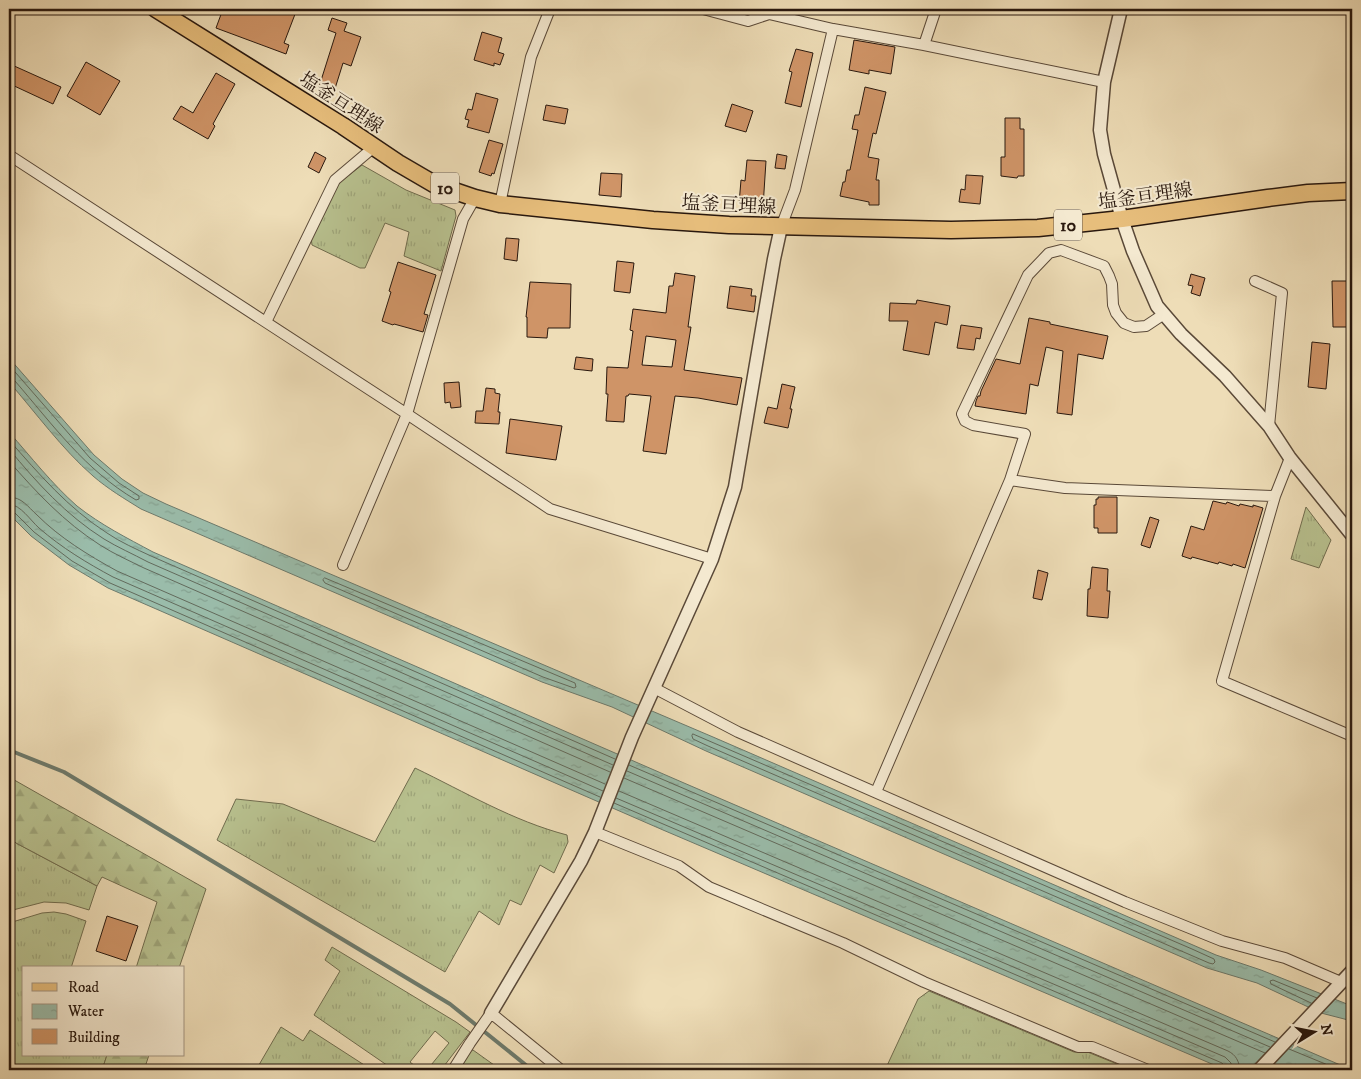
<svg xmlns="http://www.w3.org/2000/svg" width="1361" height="1079" font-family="'IM FELL DW Pica','Noto Serif JP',serif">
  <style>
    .grass { fill: url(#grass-tufts); stroke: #706c4e }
    .forest { fill: url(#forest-firs); stroke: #706c4e }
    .water { fill: url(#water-ripples); stroke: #6d7a6c }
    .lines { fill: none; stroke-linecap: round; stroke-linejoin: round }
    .shore { stroke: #626a5c; stroke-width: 1 }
    .stream { stroke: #6d7a6c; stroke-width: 4 }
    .building { fill: #cf9467; stroke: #29180e; fill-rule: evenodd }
    .minor-casing { stroke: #5a4938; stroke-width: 12 }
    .tertiary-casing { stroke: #5a4938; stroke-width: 15 }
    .primary-casing { stroke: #29180e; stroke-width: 19 }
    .minor { stroke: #f4e9d0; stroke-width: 10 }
    .tertiary { stroke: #f4e9d0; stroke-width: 12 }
    .primary { stroke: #e7be7c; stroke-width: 16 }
    .labels { text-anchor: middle; stroke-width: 4; stroke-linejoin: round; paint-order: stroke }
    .shield { fill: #f4e9d0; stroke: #665748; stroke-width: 1 }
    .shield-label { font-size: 18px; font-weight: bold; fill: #29180e }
    .street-label { font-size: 19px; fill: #29180e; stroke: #f4e9d0 }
  </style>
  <defs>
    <pattern id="grass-tufts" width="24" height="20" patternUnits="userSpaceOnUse" patternTransform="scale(1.25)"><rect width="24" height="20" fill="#b8c18f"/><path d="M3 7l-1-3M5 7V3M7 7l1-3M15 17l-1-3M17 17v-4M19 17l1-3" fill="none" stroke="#9ea57a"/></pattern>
    <pattern id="forest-firs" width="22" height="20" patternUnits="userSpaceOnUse" patternTransform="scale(1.25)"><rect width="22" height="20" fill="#b8c18f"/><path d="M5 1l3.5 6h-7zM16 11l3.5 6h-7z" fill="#9ea57a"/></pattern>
    <pattern id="water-ripples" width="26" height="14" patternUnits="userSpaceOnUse" patternTransform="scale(1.25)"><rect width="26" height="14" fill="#9abcaa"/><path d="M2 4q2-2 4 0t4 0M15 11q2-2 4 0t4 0" fill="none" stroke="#85a191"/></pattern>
  </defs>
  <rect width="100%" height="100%" fill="#eeddb7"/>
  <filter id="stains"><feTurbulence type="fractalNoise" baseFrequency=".004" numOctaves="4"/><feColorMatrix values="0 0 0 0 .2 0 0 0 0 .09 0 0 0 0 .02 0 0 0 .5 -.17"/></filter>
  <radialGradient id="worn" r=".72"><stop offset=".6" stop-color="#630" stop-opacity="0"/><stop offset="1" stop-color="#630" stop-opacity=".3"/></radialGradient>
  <path class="grass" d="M362 165 406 190 455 210 456 216 441 271 404 256 409 232 385 223 365 268H360L312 245 311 237 333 190 340 182Z
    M1306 507 1331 540 1319 568 1291 559Z
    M415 768C465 792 513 821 567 835L568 842 554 873 540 865 521 905 510 900 499 925 479 911 445 972 217 840 236 799 283 804 375 842Z
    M9 836 16 843 97 886 89 910 66 903 44 902 9 911Z
    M54 912 66 914 86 921 71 968H24V1055H107L102 1070H9V923L42 913Z
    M332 947 456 1022 470 1032 441 1070H427L449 1043 435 1031 410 1062 420 1070H394L314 1015 340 971 325 960Z
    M929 991 1074 1052 1085 1051 1132 1070H885L918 999Z
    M281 1027 303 1041 310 1030 372 1070H256Z
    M473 1050 501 1070H457L470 1051Z"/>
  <path class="forest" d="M9 777 206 889 179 968H136L157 902 102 877 97 886 16 843 9 836Z
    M107 1055H149L144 1070H102Z"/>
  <path class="water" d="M9 358 94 455 122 479 143 493 166 504 713 737 1216 955 1261 970 1352 1006V1021L1321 1013 1257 983 1207 968 706 751 612 707 542 682 141 509C125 499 108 489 93 476 62 449 36 413 9 382Z
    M9 432C31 457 52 484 77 506 101 525 127 538 153 552L684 783 1352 1070H1226L663 830 108 588 69 565 31 536 9 514Z"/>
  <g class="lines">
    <path class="shore" d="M9 365 90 458 119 483 139 496V499L136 500C85 470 53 425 15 381L9 379
      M9 440C39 474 68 508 107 533 120 542 136 549 151 556L615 759
      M9 449C37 483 66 515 104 539 117 547 133 554 148 562L613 765
      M9 461C36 492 64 522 100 545 114 554 130 561 144 568L610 772
      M9 497C22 497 28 507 37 515 60 538 88 555 117 571L605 784
      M9 504C21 505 30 520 39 528 62 548 87 563 113 577L603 791
      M9 511 14 512 34 532 72 561 110 583 600 797
      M325 578 575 683 576 687 574 688 543 677 325 583 323 580Z
      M693 734 1192 949 1214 959 1215 962 1213 964 1209 963 708 746 693 739 692 736Z
      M629 765 1275 1042
      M627 771 1270 1047
      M624 778 1265 1053
      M619 791 1228 1051C1236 1055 1239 1061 1240 1070
      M616 798 1225 1057 1231 1063 1232 1070
      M614 803 1222 1063 1225 1066 1226 1070
      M1311 1003 1271 984 1270 981 1273 980 1317 998
      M1289 1049 1340 1070"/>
    <path class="stream" d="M9 746 14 752 64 772 450 1004 532 1070"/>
  </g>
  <path class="building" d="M223 9H297L284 43 289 45 286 54 216 28Z
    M332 18 347 23 344 31 361 37 351 66 343 63 333 95 318 90 336 33 328 30Z
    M482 32 502 38 498 52 504 54 500 65 494 63V66L474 60Z
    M854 40 895 47 891 74 869 70V74L849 70Z
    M796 49 813 53 801 107 785 103 792 72 789 71Z
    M86 62 120 81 100 115 67 96Z
    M12 65 61 87 53 104 10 84Z
    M216 73 235 84 213 124 215 126 208 139 173 119 181 106 193 113Z
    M865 87 886 92 876 134 873 133 868 157 879 159 876 180H879V205H869V202L840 196 843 182H845L847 170H850L858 130 852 129 855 115H859Z
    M476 93 498 99 489 133 467 127 469 120 465 119 468 109 472 110Z
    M732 104 753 111 746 132 725 126Z
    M546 105 568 109 565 124 543 120Z
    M1005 118H1020V129H1024V176H1018L1017 178 1001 176V157H1005Z
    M489 140 503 144 494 174 492 173 491 176 479 172Z
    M315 152 326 158 319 173 308 167Z
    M777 154 787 156 785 169 775 168Z
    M747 160 766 161 763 207 739 204 741 180 745 181Z
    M601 173 622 174 621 197 599 195Z
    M966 175 983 176 980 204 959 202 961 189 965 190Z
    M506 238 519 239 517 261 504 259Z
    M617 261 634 263 630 293 614 291Z
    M398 262 436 275 424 314 428 315 423 332 394 324 393 325 382 321 391 292 389 291Z
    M675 273 695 276 688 327H691L684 370 742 378 737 405 698 398 675 396 666 454 643 451 651 396 629 394 628 396H626L624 422 606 421 608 394H606L607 367 628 368 633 331 630 330 633 309 666 313 669 286H673ZM646 336 676 340 672 367 642 365Z
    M1191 274 1205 278 1200 296 1191 293 1193 286 1188 285Z
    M1332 281H1347L1349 327H1333Z
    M530 282 571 284 570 328H548L547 338 527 337V317H526Z
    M730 286 752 289 751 296H756L754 312 727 308Z
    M917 300 950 306 947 325 935 322 929 355 903 350 908 321H889L890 303 916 304Z
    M1029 318 1050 322V324L1108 336 1103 359 1078 354 1072 415 1057 413 1063 351 1046 347 1038 386 1030 384 1026 414 975 406 976 401 978 396H980L981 391 996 359 1020 364Z
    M961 325 982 328 980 339 976 338 974 350 957 348Z
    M1312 342 1330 344 1326 389 1308 387Z
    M576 357 593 359 592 371 574 369Z
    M459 382 461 407 451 408 450 402 445 403 444 383Z
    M782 384 795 387 790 409H792L788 428 764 423 768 407 777 409Z
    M486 388 495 389V393L500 394 498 412H500L499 424 475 423 476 411H483Z
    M510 419 562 426 556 460 506 453Z
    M1098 497H1117V533H1098V528H1094V505H1096V499H1098Z
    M1213 501 1226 504 1227 502 1239 506 1240 504 1253 507V505L1263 508 1245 568 1233 564 1232 566 1219 562 1218 564 1192 557 1191 559 1182 556 1191 526 1204 530Z
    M1150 517 1159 520 1150 548 1141 545Z
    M1092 567 1108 569 1107 591H1110L1108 618 1087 616 1088 589H1090Z
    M1038 570 1048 573 1042 600 1033 598Z
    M107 916 138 926 126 961 96 951Z"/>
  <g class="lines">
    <defs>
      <path id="minor" d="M703 9 748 21 769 14
        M770 9 769 14 833 29 924 45 1104 82
        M924 45 936 9
        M9 155 407 414 550 509 712 559
        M500 204 531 57 550 9
        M781 227 795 190 833 29
        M1255 281 1282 293 1269 426
        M266 322 335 180 374 147
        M1290 458 1275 496 1222 681 1352 736
        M1010 480 1065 488 1275 496
        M343 565 407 414 463 219 475 198
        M654 688 738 732 1125 902 1222 941 1285 958 1341 982
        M876 792 1010 480 1025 434 973 425 965 421 962 414 1028 275 1049 253 1061 250 1104 266 1109 276 1112 284 1113 305 1116 313 1124 323 1134 327 1146 326 1164 314
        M595 832 679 866 709 887 843 943 924 982 1078 1047H1092L1148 1070
        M453 1070 470 1043 491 1013 561 1070"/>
      <path id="tertiary" d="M1121 9 1104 82 1100 130 1104 154 1122 219 1133 251 1157 306 1181 334 1225 376 1269 426 1290 458 1352 535
        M491 1013 581 861 595 832 632 737 712 559 735 487 774 259 781 227
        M1259 1070 1352 971"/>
      <path id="primary" d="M156 9 343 126 398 163 434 184 475 198 500 204 653 220 729 225 951 230 1038 228 1122 219 1268 198 1308 193 1352 191"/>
    </defs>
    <use href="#minor" class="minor-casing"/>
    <use href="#tertiary" class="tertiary-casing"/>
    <use href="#primary" class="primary-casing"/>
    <use href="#minor" class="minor"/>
    <use href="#tertiary" class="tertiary"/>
    <use href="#primary" class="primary"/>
  </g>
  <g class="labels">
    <g class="shield">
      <rect x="431" y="172.5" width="28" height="31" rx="4"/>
      <rect x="1054" y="209.5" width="28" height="31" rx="4"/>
    </g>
    <g class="shield-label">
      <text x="445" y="194">10</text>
      <text x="1068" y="231">10</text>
    </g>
    <g class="street-label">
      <text transform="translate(342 102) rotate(33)" y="7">塩釜亘理線</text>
      <text transform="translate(1145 195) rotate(-8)" y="7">塩釜亘理線</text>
      <text transform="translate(729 204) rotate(3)" y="7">塩釜亘理線</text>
    </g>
  </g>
  <rect width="1361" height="1079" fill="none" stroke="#eeddb7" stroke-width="30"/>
  <rect x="10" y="10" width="1341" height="1059" fill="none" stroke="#29180e" stroke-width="2.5"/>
  <rect x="15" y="15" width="1331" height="1049" fill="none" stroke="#29180e"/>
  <rect x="22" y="966" width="162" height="90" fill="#f4e9d0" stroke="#a39582"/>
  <rect x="32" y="983" width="25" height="8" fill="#e7be7c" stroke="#a39582"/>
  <text x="68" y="992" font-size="15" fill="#29180e">Road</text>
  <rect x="32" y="1004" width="25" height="15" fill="url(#water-ripples)" stroke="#a39582"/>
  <text x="68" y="1016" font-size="15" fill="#29180e">Water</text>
  <rect x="32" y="1029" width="25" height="15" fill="#cf9467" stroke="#a39582"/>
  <text x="68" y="1042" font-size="15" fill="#29180e">Building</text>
  <g transform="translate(1314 1032) rotate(80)" stroke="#f4e9d0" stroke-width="4" paint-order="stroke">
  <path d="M0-4L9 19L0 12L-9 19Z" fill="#29180e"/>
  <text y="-8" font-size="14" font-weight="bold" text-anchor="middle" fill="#29180e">N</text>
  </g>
  <rect width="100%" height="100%" filter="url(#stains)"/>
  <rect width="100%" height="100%" fill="url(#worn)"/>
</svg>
